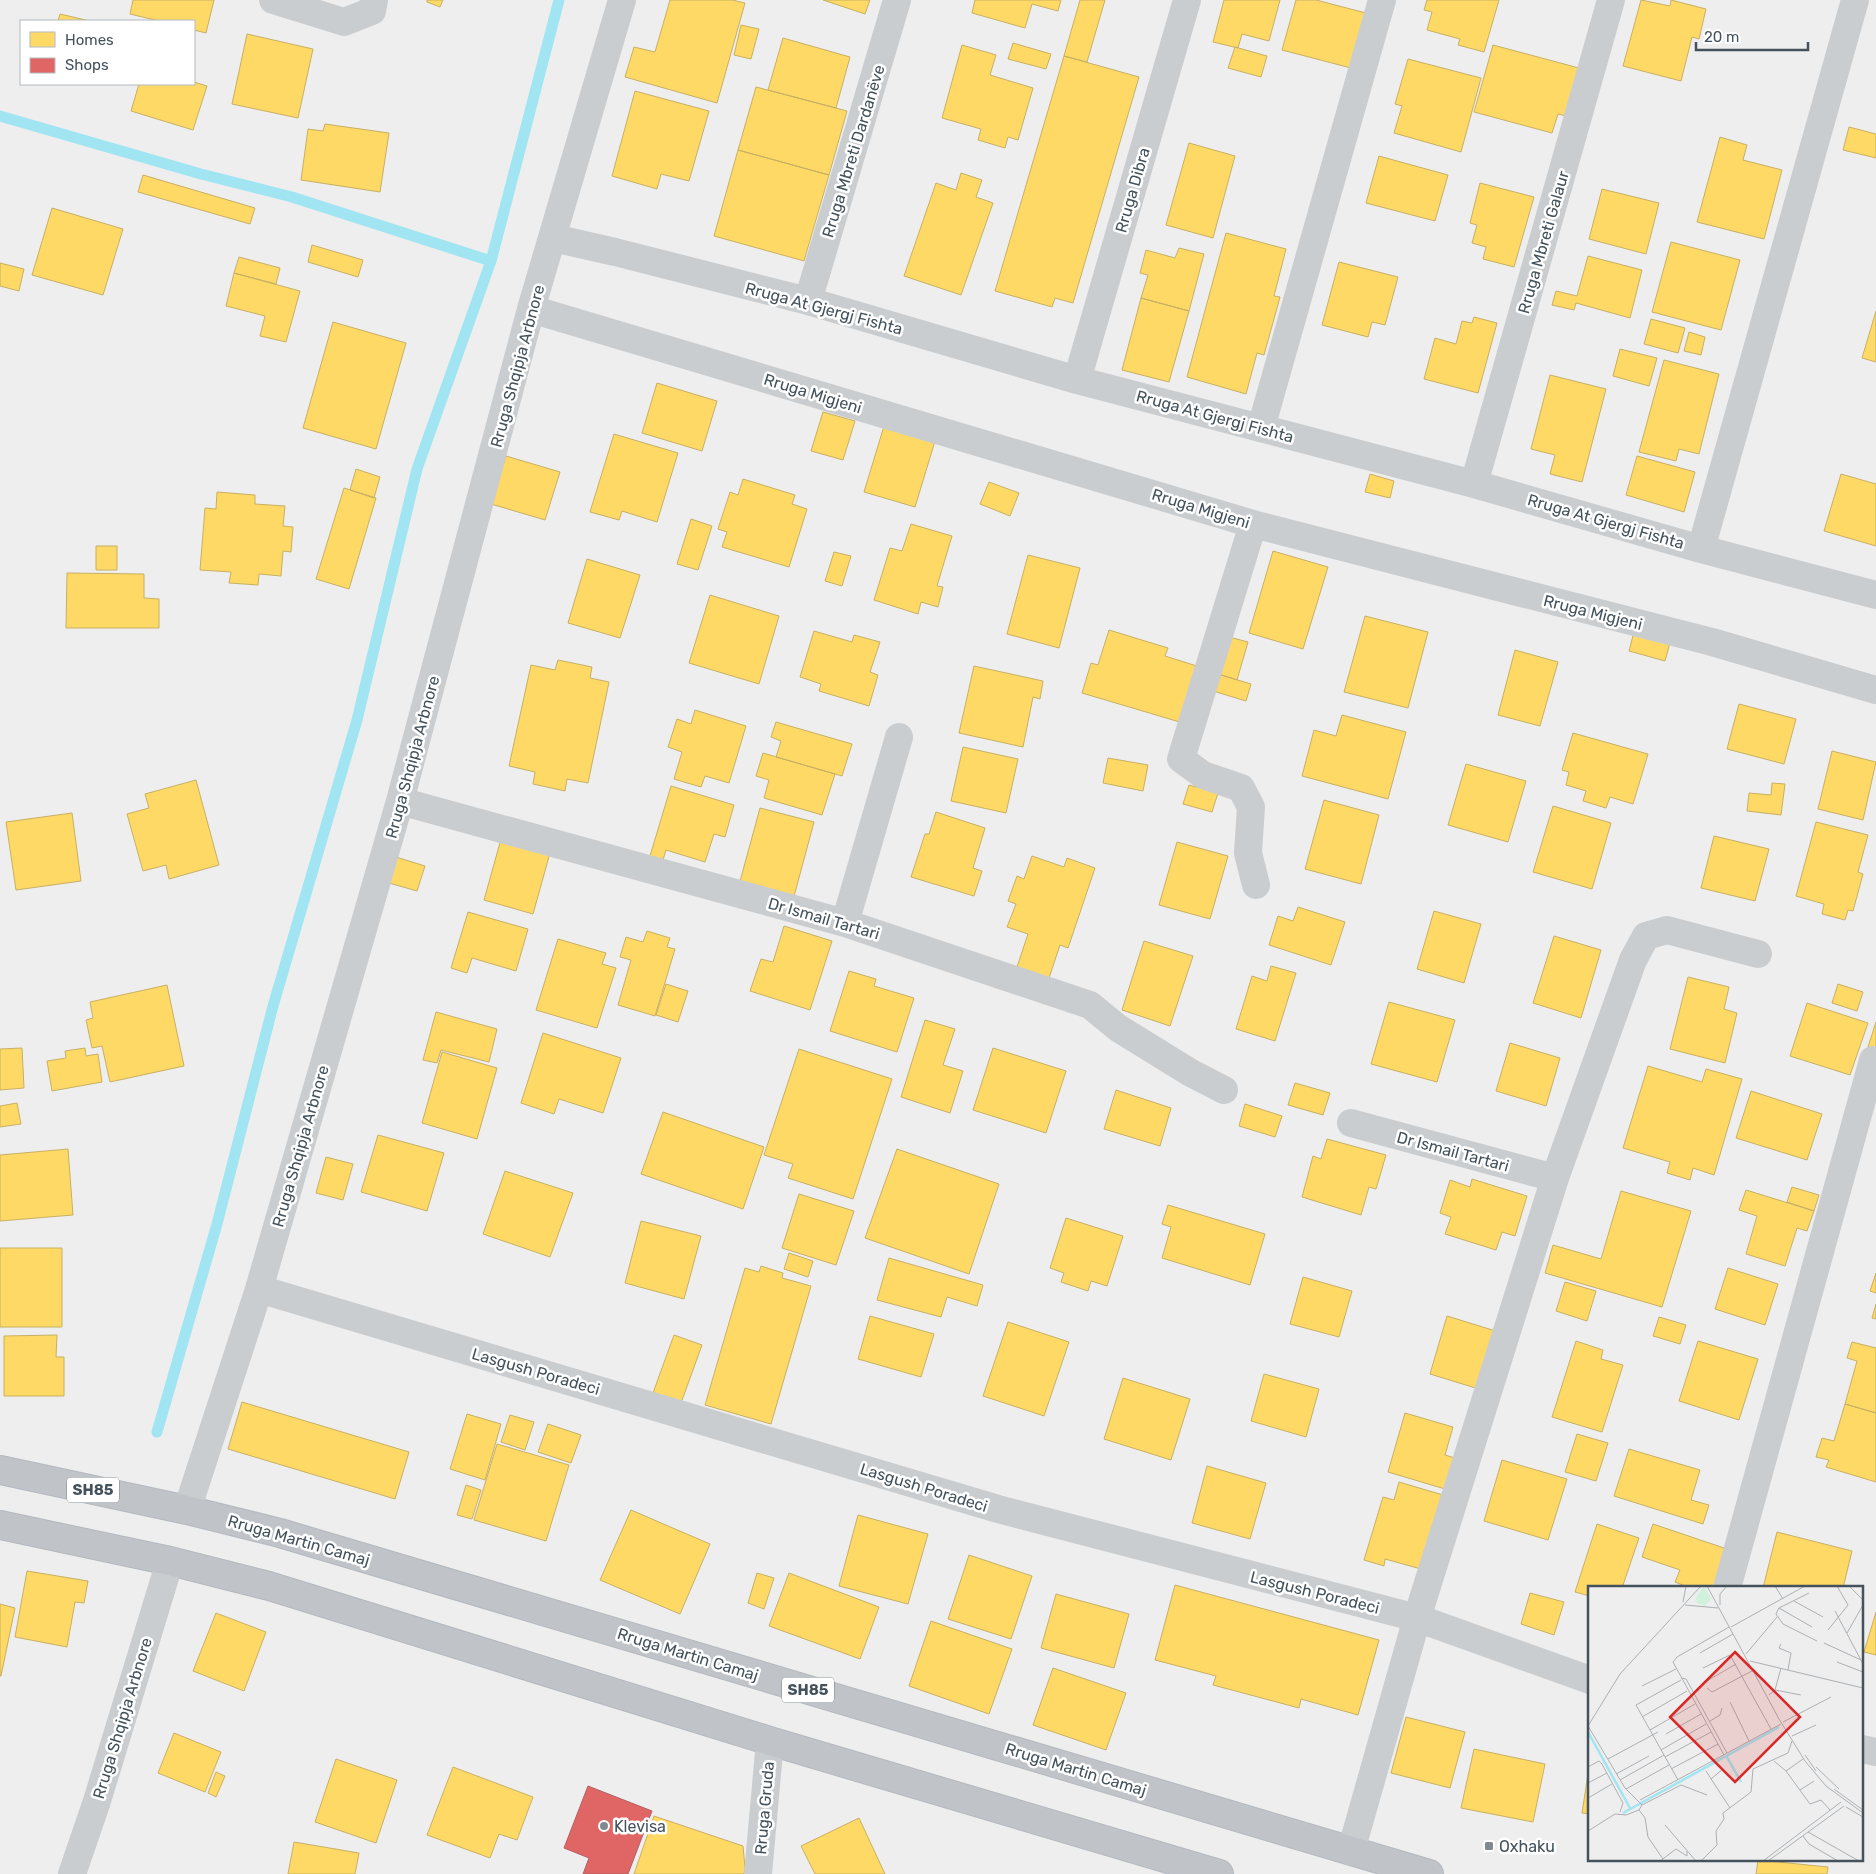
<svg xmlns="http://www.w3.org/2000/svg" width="1876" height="1874" font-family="Rubik,sans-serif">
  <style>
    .homes { fill: #ffd966; stroke: #c7b063 }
    .shops { fill: #e06666; stroke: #b16063 }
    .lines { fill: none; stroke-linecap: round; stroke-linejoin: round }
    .stream { stroke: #a1e5f2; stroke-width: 11 }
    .trunk-casing { stroke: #b2b9bf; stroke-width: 30 }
    .minor { stroke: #cacdcf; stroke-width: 28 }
    .trunk { stroke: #c0c4c9; stroke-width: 28 }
    .poi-dot { fill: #80898f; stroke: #fff; stroke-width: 2 }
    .labels { text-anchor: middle; stroke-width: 5; stroke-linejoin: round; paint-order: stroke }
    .shield { fill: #fff; stroke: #7c868d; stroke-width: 1 }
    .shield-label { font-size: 15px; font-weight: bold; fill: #44525c }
    .street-label { font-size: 16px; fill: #44525c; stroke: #fff }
    .poi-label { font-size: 16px; fill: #44525c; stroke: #fff; text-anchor: start }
    .inset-river { fill: none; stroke: #a1e5f2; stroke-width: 2.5 }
    .inset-road { fill: none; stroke: #abb0b4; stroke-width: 1 }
    .view { fill: #d62828; fill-opacity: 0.15; stroke: #d62828; stroke-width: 2.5 }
    .inset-edge { fill: none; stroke: #44525c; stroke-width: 2.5 }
  </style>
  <rect width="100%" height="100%" fill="#efeeee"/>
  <path class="homes" d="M133 0H214L206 33 194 30V21H159L130 14Z
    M427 0H443L440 7 427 2Z
    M670 0H732L745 3 717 103 625 77 634 47 655 52Z
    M823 0H870L865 14Z
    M975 0H1061L1058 11 1032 4 1025 28 972 13Z
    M1080 0H1105L1087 62 1064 56Z
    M1224 0H1280L1269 41 1242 34 1238 48 1213 42Z
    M1296 0H1316L1366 13 1351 68 1282 50Z
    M1427 0H1499L1484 52 1458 45 1460 39 1427 30 1432 12 1424 10Z
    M1641 0 1670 6 1671 0 1706 9 1699 39 1692 37 1681 81 1623 66Z
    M60 14 90 21H58Z
    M741 25 759 29 751 59 734 55Z
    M247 34 313 49 298 118 232 104Z
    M783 38 850 57 836 108 768 90Z
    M1013 43 1051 54 1046 69 1008 59Z
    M962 45 996 55 990 75 1033 88 1018 140 1008 137 1005 148 978 140 981 129 942 118Z
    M1493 45 1579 68 1566 116 1558 114 1552 133 1474 112Z
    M1235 47 1267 56 1261 77 1228 68Z
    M1064 56 1139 77 1073 303 1055 298 1052 307 995 291Z
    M1408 59 1481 78 1461 152 1394 133 1402 106 1395 104Z
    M194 82 207 86 193 130 131 111 139 84H194Z
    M756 87 847 111 829 175 738 150Z
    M635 91 709 111 689 181 661 174 657 189 612 176Z
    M325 124 389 133 380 192 301 180 308 129 323 131Z
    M1849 127 1876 134V158L1843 150Z
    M1720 137 1747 145 1743 160 1782 170 1764 239 1697 222Z
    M1189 143 1235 156 1213 238 1166 225Z
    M738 150 829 175 804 261 714 236Z
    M1379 156 1448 175 1435 221 1366 203Z
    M961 173 982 180 976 197 993 203 961 295 904 276 936 183 956 190Z
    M143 175 255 208 250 224 138 192Z
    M1480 183 1534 197 1514 267 1483 259 1486 247 1472 243 1477 225 1470 223Z
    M1602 189 1659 203 1646 254 1589 239Z
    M52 208 123 229 103 295 32 275Z
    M1226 233 1286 249 1274 296 1280 297 1264 355 1257 353 1246 394 1187 377Z
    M1671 242 1740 260 1721 330 1652 312Z
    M312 245 363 260 358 277 308 262Z
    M1179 248 1204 254 1189 311 1141 298 1148 275 1140 273 1146 250 1175 258Z
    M1588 256 1642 270 1630 318 1576 303 1574 310 1552 305 1556 291 1577 296Z
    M239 257 280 268 276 284 234 273Z
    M1339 262 1398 277 1385 325 1372 322 1368 337 1322 325Z
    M0 263 24 269 19 291 0 286Z
    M234 273 300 291 286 342 260 336 265 316 226 306Z
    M1141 298 1189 311 1169 382 1122 370Z
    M1876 311V362L1862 358Z
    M1474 317 1497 323 1478 393 1424 379 1435 338 1456 344 1462 321 1472 323Z
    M1651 319 1685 328 1678 353 1644 344Z
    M333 322 406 343 376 449 303 428Z
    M1689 332 1705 337 1701 355 1684 351Z
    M1620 349 1657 358 1649 386 1613 376Z
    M1664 360 1719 374 1699 454 1679 449 1676 461 1639 452Z
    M1550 375 1606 389 1582 482 1550 474 1555 455 1531 449Z
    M657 383 717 401 702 451 642 433Z
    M823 412 855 421 843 460 811 451Z
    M884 426 935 441 915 507 864 492Z
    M614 434 678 453 657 522 622 511 619 520 590 512Z
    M506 456 560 472 545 520 491 504Z
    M1637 456 1695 472 1684 512 1626 495Z
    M356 469 380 477 374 498 350 490Z
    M1370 474 1394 481 1390 498 1365 492Z
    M1841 474 1876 484V546L1824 531Z
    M743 479 795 495 792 504 807 509 789 567 722 547 727 532 718 529 730 492 738 495Z
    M989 482 1019 493 1010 516 980 504Z
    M344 488 376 498 349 589 316 579Z
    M217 492 255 495V504L285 506 283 526 293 527 291 552 283 551 281 576 259 574 258 585 229 583 231 572 200 570 205 508 216 509Z
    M691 519 712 526 698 570 677 564Z
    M911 524 952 536 937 586 943 587 938 607 921 602 918 614 874 600 890 548 902 551Z
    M96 546H117V570H96Z
    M1273 551 1328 567 1303 649 1249 633Z
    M834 552 851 556 842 586 825 581Z
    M1028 555 1080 568 1059 648 1007 634Z
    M587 559 640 575 620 638 568 623Z
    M67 573 144 574V598L159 599V628H66Z
    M710 595 779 616 759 684 689 663Z
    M1365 616 1428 632 1408 708 1344 692Z
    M1635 628 1671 639 1665 661 1629 651Z
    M1109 630 1168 648 1165 656 1200 667 1183 723 1082 693 1091 663 1098 665Z
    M814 631 852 642 854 635 880 642 870 672 878 675 869 706 819 691 821 684 800 677Z
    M1229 637 1248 642 1237 680 1218 674Z
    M1515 650 1558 662 1540 726 1498 715Z
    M558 660 592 667 590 678 609 682 588 783 567 779 565 791 533 784 535 772 509 766 531 665 555 670Z
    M974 666 1043 681 1040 699 1033 697 1023 747 959 733Z
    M1218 674 1251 684 1246 701 1213 691Z
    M1739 704 1796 719 1784 764 1727 749Z
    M695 710 746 726 729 783 705 776 701 787 674 779 682 752 668 747 677 719 691 724Z
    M1342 715 1406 732 1388 799 1302 776 1314 730 1336 736Z
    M776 722 852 744 842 776 776 757 781 741 771 737Z
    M1573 733 1648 754 1633 804 1610 797 1606 808 1583 801 1586 791 1566 785 1569 772 1562 770Z
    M963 747 1018 759 1006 813 951 801Z
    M1832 751 1876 762 1863 820 1818 809Z
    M763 753 835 774 822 815 764 798 769 780 756 776Z
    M1108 758 1148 765 1143 791 1103 783Z
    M1466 764 1526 781 1508 842 1448 825Z
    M196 780 219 865 169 879 166 865 143 871 127 814 149 808 145 794Z
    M1772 783 1785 784 1781 815 1747 811 1749 793 1771 795Z
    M1189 785 1218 793 1212 812 1183 804Z
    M671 786 734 805 725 837 714 834 705 862 666 850 663 860 650 856Z
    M1324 800 1379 815 1361 884 1305 869Z
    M1553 806 1611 823 1592 889 1533 872Z
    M760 808 814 822 793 900 739 885Z
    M936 812 985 828 973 868 982 871 974 896 911 877 925 834H929Z
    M72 813 81 881 16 890 6 822Z
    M1816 822 1868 835 1858 872 1863 874 1853 911 1848 910 1845 920 1822 914 1824 904 1796 896Z
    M1714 836 1769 849 1755 901 1701 888Z
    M501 839 550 853 533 914 484 900Z
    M1177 842 1228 856 1210 919 1159 905Z
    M1032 856 1064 867 1067 858 1095 868 1068 948 1060 945 1047 984 1015 973 1028 934 1007 927 1016 904 1008 901 1017 876 1024 879Z
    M396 857 425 866 417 891 389 883Z
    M1298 907 1345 922 1331 965 1269 945 1278 916 1293 921Z
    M1434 911 1481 924 1464 983 1417 969Z
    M468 912 528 929 516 971 472 958 467 973 451 968Z
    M784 926 832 941 810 1010 750 991 761 959 773 962Z
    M647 931 670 938 667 947 675 949 655 1016 618 1005 631 960 620 957 626 937 643 942Z
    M1554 936 1601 950 1581 1018 1533 1003Z
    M558 939 606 953 602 964 616 968 597 1028 536 1010Z
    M1144 941 1193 956 1170 1026 1122 1010Z
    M1271 966 1296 973 1275 1041 1236 1029 1252 976 1267 981Z
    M849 971 876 979 874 986 914 998 897 1052 830 1031Z
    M1688 977 1729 987 1724 1009 1737 1013 1725 1063 1670 1049Z
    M666 984 688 991 678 1022 656 1015Z
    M1838 984 1863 992 1857 1011 1832 1003Z
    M167 985 184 1066 110 1082 102 1046 92 1048 86 1020 93 1018 90 1002Z
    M1389 1002 1455 1020 1437 1082 1371 1064Z
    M1807 1003 1868 1023 1850 1075 1790 1056Z
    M436 1012 497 1029 489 1062 441 1050 437 1063 423 1060Z
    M925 1020 955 1029 943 1065 963 1071 950 1113 901 1097Z
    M1876 1022V1050L1868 1047Z
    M543 1033 621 1058 603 1113 559 1099 554 1114 521 1103Z
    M1510 1043 1560 1058 1546 1106 1496 1091Z
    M22 1048 24 1088 0 1090V1049Z
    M85 1048 86 1056 98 1054 102 1082 52 1091 47 1061 66 1058 65 1051Z
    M993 1048 1066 1071 1046 1133 973 1110Z
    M799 1049 892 1079 853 1199 788 1178 793 1164 764 1155Z
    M442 1052 497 1068 477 1139 422 1123Z
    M1648 1066 1702 1082 1706 1069 1742 1079 1714 1175 1693 1168 1690 1180 1667 1173 1670 1162 1623 1148Z
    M1295 1083 1330 1093 1323 1115 1288 1105Z
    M1116 1090 1171 1108 1160 1146 1104 1129Z
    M1751 1091 1822 1114 1807 1160 1736 1138Z
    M17 1103 21 1124 0 1127V1106Z
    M1245 1104 1282 1116 1275 1137 1239 1126Z
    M663 1112 764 1147 743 1209 641 1174Z
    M378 1135 444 1153 427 1211 361 1192Z
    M1327 1139 1386 1155 1376 1189 1369 1187 1361 1215 1302 1197 1313 1156 1321 1159Z
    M68 1149 73 1215 0 1221V1155Z
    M897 1149 999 1184 969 1274 865 1238Z
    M326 1157 353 1164 343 1200 316 1193Z
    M505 1171 573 1193 550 1257 483 1234Z
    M1472 1179 1527 1196 1515 1236 1502 1232 1496 1250 1445 1234 1451 1217 1440 1213 1450 1180 1470 1187Z
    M1792 1187 1819 1195 1814 1211 1787 1202Z
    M1746 1190 1814 1211 1807 1231 1797 1228 1785 1266 1746 1254 1757 1216 1739 1210Z
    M1621 1191 1691 1211 1662 1307 1545 1273 1553 1245 1601 1259Z
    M799 1194 854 1211 836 1265 782 1248Z
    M1168 1205 1265 1234 1250 1285 1162 1258 1171 1227 1162 1224Z
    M1066 1218 1123 1236 1107 1286 1091 1281 1088 1291 1061 1282 1064 1273 1050 1268Z
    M641 1221 701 1236 684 1299 625 1283Z
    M0 1248H62V1327H0Z
    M789 1253 813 1261 808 1277 784 1269Z
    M889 1258 983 1285 977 1306 947 1297 941 1317 877 1300Z
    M761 1266 783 1273 782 1278 811 1286 771 1424 705 1405 745 1268 759 1272Z
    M1728 1268 1778 1284 1765 1325 1715 1309Z
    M1876 1273V1293L1870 1291Z
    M1303 1277 1352 1291 1339 1337 1290 1324Z
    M1565 1282 1596 1291 1587 1321 1556 1311Z
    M1876 1304V1319L1872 1318Z
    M870 1316 934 1334 921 1377 858 1359Z
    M1447 1316 1499 1332 1482 1390 1430 1374Z
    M1659 1317 1686 1325 1680 1344 1653 1336Z
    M1008 1322 1069 1342 1044 1416 983 1396Z
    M57 1335 56 1357H64V1396H4V1336Z
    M674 1335 702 1345 681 1403 653 1393Z
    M1576 1341 1603 1350 1601 1359 1623 1365 1602 1432 1552 1417Z
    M1698 1341 1758 1359 1739 1420 1679 1401Z
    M1852 1342 1876 1348V1413L1845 1404 1857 1361 1847 1358Z
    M1264 1374 1319 1389 1306 1437 1251 1421Z
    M1123 1378 1190 1399 1171 1460 1104 1439Z
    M242 1402 409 1452 395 1499 228 1449Z
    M1845 1404 1876 1413V1482L1826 1467 1829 1460 1816 1457 1822 1438 1834 1441Z
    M1405 1413 1453 1427 1445 1455 1455 1458 1445 1489 1388 1472Z
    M467 1414 501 1424 485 1480 450 1469Z
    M510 1415 534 1422 525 1450 501 1442Z
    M548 1424 581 1435 571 1463 538 1452Z
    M1577 1434 1608 1443 1596 1481 1565 1472Z
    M497 1444 569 1465 546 1541 474 1520Z
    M1629 1449 1700 1470 1691 1500 1709 1505 1703 1524 1614 1496Z
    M1502 1460 1567 1479 1548 1540 1484 1521Z
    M1207 1466 1266 1483 1250 1539 1192 1523Z
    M1399 1482 1443 1495 1421 1569 1385 1559 1384 1566 1364 1560 1383 1497 1394 1500Z
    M466 1485 481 1490 472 1519 457 1515Z
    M631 1510 710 1544 680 1614 600 1580Z
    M858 1515 928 1534 908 1604 839 1586Z
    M1597 1524 1639 1538 1622 1588H1590V1596L1575 1592Z
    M1653 1524 1727 1549 1715 1588H1690L1675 1582 1680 1570 1642 1557Z
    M1777 1532 1852 1551 1843 1588H1763Z
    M969 1555 1032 1576 1011 1639 948 1619Z
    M27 1571 88 1581 84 1603 75 1602 67 1647 15 1637Z
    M757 1573 774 1578 764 1609 748 1603Z
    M789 1573 879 1607 860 1659 769 1626Z
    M1175 1585 1379 1640 1358 1715 1301 1699 1299 1708 1213 1685 1216 1676 1155 1660Z
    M1530 1593 1564 1602 1554 1635 1521 1624Z
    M1056 1594 1129 1614 1114 1668 1041 1648Z
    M0 1604 15 1608 1 1676H0Z
    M1876 1612V1655L1864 1652Z
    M216 1613 266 1632 244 1691 193 1671Z
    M931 1621 1012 1649 989 1714 909 1686Z
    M1053 1668 1126 1693 1106 1750 1033 1725Z
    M1406 1717 1465 1732 1450 1788 1391 1773Z
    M174 1733 221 1752 205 1792 158 1773Z
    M1474 1749 1545 1764 1533 1822 1461 1808Z
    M336 1759 397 1780 376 1843 315 1822Z
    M1590 1761V1814L1582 1813Z
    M453 1767 533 1797 517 1840 499 1834 490 1858 427 1835Z
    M216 1772 225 1776 216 1797 208 1793Z
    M654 1816 743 1846 745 1868 744 1874H634Z
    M859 1818 885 1874H815L801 1846Z
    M294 1842 359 1853 355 1874H288Z
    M1758 1860 1828 1867 1827 1874H1756Z"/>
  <path class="shops" d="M588 1786 652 1811 628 1874H583L589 1858 564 1848Z"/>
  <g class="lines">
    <path class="stream" d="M0 116 201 174 292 197 491 261
      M157 1432 217 1224 273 1006 357 720 417 469 491 261 559 0"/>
    <defs>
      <path id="trunk" d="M0 1470 187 1510 280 1533 1429 1874
        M0 1525 170 1561 269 1586 770 1741 1219 1874"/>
    </defs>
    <use href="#trunk" class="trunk-casing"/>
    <path class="minor" d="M273 0 344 22 372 11 374 0
      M553 238 615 252 808 301 1077 380 1474 484 1701 549 1876 595
      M808 301 897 0
      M531 309 1253 524 1712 642 1876 690
      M1077 380 1187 0
      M1261 428 1382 0
      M1474 484 1611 0
      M1253 524 1181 759 1203 775 1241 788 1251 807 1248 853 1256 885
      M1701 549 1855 0
      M400 801 845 923 1090 1005 1118 1028 1191 1073 1224 1090
      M845 923 899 737
      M1351 1123 1555 1178
      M259 1289 998 1509 1417 1618 1590 1680
      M187 1510 259 1289 400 801 531 309 622 0
      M1727 1588 1873 1060
      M1862 1749 1876 1752
      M1351 1851 1417 1618 1555 1178 1633 960 1646 936 1667 930 1758 954
      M72 1874 97 1801 170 1561
      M758 1874 770 1741"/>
    <use href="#trunk" class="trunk"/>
  </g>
  <g class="poi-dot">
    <circle cx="604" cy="1826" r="5"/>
    <rect x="1484" y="1841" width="10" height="10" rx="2.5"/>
  </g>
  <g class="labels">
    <g class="shield">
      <rect x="67" y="1477.5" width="52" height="25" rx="4"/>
      <rect x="782" y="1677.5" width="52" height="25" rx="4"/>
    </g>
    <g class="shield-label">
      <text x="93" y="1495">SH85</text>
      <text x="808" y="1695">SH85</text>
    </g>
    <g class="street-label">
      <text transform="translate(853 151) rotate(-73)" y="6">Rruga Mbreti Dardanëve</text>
      <text transform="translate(1132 190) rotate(-74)" y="6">Rruga Dibra</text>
      <text transform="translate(1543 242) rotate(-74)" y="6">Rruga Mbreti Galaur</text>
      <text transform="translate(824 308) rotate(15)" y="6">Rruga At Gjergj Fishta</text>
      <text transform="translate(517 366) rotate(-75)" y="6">Rruga Shqipja Arbnore</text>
      <text transform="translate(813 393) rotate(17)" y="6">Rruga Migjeni</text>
      <text transform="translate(1215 416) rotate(15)" y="6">Rruga At Gjergj Fishta</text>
      <text transform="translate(1201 508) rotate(17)" y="6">Rruga Migjeni</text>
      <text transform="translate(1606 521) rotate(16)" y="6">Rruga At Gjergj Fishta</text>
      <text transform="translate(1593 612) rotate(14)" y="6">Rruga Migjeni</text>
      <text transform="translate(412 757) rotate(-75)" y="6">Rruga Shqipja Arbnore</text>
      <text transform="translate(824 918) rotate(16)" y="6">Dr Ismail Tartari</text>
      <text transform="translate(300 1146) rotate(-74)" y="6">Rruga Shqipja Arbnore</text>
      <text transform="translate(1453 1151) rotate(15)" y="6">Dr Ismail Tartari</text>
      <text transform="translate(536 1371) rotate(16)" y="6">Lasgush Poradeci</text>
      <text transform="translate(924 1487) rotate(17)" y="6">Lasgush Poradeci</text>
      <text transform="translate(299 1540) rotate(16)" y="6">Rruga Martin Camaj</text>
      <text transform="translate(1315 1592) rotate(14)" y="6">Lasgush Poradeci</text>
      <text transform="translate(688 1654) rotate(17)" y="6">Rruga Martin Camaj</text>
      <text transform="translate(122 1718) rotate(-73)" y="6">Rruga Shqipja Arbnore</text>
      <text transform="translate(1076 1769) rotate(17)" y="6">Rruga Martin Camaj</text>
      <text transform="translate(764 1808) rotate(-85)" y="6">Rruga Gruda</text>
    </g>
    <g class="poi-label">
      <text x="614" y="1832">Klevisa</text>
      <text x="1499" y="1852">Oxhaku</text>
    </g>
  </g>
  <g transform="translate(1588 1586)">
    <rect width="275" height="275" fill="#efeeee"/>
    <path d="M116 0 123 13 117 20 109 17 108 12Z" fill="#d0f1db"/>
    <path class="inset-river" d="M0 146 42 222M139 171 153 196M35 227 191 141"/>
    <path class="inset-road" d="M119 0 191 133 217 175 238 200 275 227M187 0 195 13M261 0 275 14M221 7 191 22 188 28 195 38 229 55M206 15 235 31M95 16 98 0M97 19 130 22M132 19V8L139 0M191 22 224 41M247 25 275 78M143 41 217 0M240 44 260 19 249 0M259 47 275 19M236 57 273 74M193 58 191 62 203 67 200 84M112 67 145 48M158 68 189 31M162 75 275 102M249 76 275 86M115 82 142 69 183 143M93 92 98 93 139 167M119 95 148 78M54 100 88 83M119 102 124 106 164 85M187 104 213 109M181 109 187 104 193 82M142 116 161 155M54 131 99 105M122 135 132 129 134 122M195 136 243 111M0 140 37 202 54 219M0 140 32 88 113 0M62 144 107 118M78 148 113 128M204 150 228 139M73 164 118 138M136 169 85 76 89 71 141 41M217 169 228 185M77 171 123 146M20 173 70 146M186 175 198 185 222 218 233 214 242 224M0 181 11 175 14 178 35 217 32 226M228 181 251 203M83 183 130 158M118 185 142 222M198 185 215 173M28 188 61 170M123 193 135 183 138 188M32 194 76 169M90 194 48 119 93 94M0 197 19 187M38 203 81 179M246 203 275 224M212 204 226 195M0 212 24 198M52 214 193 138M258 221 275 231M51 224 57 232 60 251 75 273M77 239 108 275M0 245 27 228 38 229 51 224 54 219 93 199 119 209M220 246 271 275M215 250 221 258 250 275M72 275 88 263 99 270V265M113 275 129 259 128 245 136 233 135 227 163 206 165 183 200 167 204 155M175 275 253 216M180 275 256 220"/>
    <path class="view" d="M147 66 212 131 147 196 82 131Z"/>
    <rect width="275" height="275" class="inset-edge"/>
  </g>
  <rect x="20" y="20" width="175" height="65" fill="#ffffff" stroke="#b4babe"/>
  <rect x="30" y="32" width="25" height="15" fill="#ffd966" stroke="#b4babe"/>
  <text x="65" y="45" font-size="15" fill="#44525c">Homes</text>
  <rect x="30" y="58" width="25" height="15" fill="#e06666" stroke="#b4babe"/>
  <text x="65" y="70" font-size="15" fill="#44525c">Shops</text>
  <path d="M1696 42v8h112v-8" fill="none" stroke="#44525c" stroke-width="2.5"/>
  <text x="1704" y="42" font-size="15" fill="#44525c" stroke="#ffffff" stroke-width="4" paint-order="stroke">20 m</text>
</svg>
